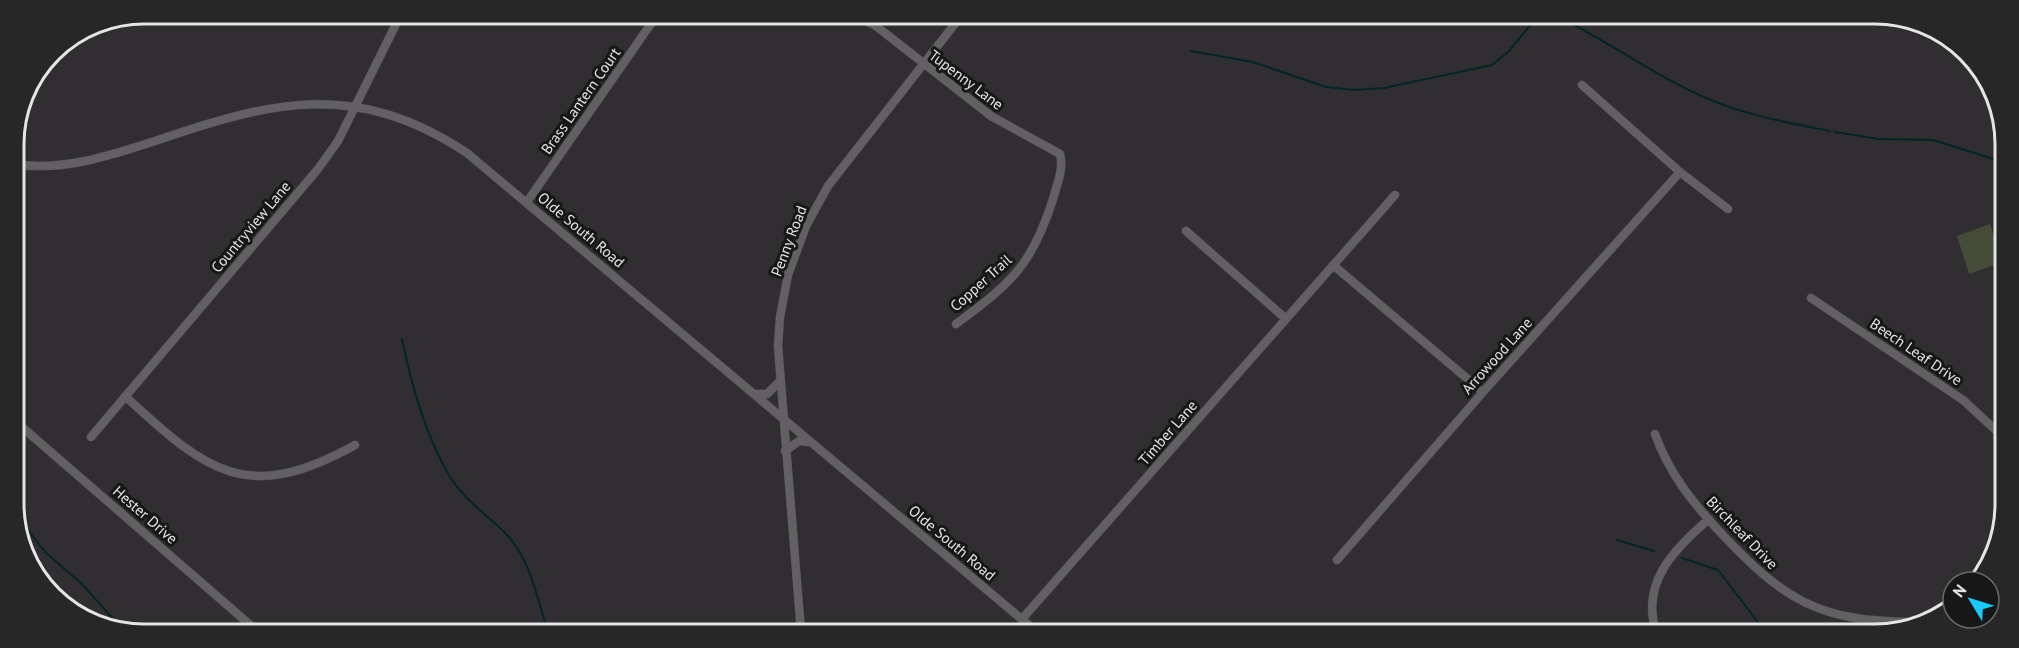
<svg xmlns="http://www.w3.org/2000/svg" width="2019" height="648" font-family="'PT Sans',sans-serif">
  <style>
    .green { fill: #454d39 }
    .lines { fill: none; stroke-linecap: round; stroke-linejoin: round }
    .stream { stroke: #002629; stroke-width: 2 }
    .minor-casing { stroke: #4e4d4e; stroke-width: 9 }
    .minor { stroke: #626063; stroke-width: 8 }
    .labels { text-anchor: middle; stroke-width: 6; stroke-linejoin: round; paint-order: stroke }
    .street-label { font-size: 15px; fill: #e6e5e6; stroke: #181718 }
    .rim { fill: none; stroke: #e6e5e6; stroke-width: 3 }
  </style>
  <rect width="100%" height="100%" fill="#312e31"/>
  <path class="green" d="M1990 224 2002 262 1969 274 1957 236Z"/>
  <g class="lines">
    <path class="stream" d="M1558 17C1611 42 1657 78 1711 100 1749 116 1790 123 1830 131
      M1191 51 1253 62 1326 87 1355 90 1384 88 1492 65 1508 52 1537 17
      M1835 132 1879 139 1933 140 2003 162
      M402 339C412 387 425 434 450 477 465 501 488 515 507 535 531 560 537 600 548 631
      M16 515 46 553 81 583 123 630
      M1617 540 1654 551
      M1682 558 1718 570 1767 634"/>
    <defs>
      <path id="minor" d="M853 15 876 26 991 116 1060 154C1064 169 1057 184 1053 199 1032 266 1011 283 956 324
        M1582 85 1680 172 1728 209
        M14 164C60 172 109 156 152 142 271 101 355 79 467 153L1037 632
        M527 202 657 15
        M1186 231 1285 318
        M1333 265 1483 392
        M1811 298 1963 400 2001 435
        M754 394H767L779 382
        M125 396C207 472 247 505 355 445
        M15 421 256 630
        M1655 434C1669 473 1692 502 1720 532 1784 600 1818 622 1915 622
        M91 437 318 169 338 141 401 14
        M785 451 799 441 809 442
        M1337 560 1483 392 1680 172
        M1022 619 1395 195
        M801 632 778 346 780 317 788 275 806 226 828 186 961 16
        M1657 634C1639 584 1674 549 1709 519"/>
    </defs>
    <use href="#minor" class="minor-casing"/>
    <use href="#minor" class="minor"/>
  </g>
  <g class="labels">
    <g class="street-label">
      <text transform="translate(966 80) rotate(37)" y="5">Tupenny Lane</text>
      <text transform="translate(581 101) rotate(-55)" y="5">Brass Lantern Court</text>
      <text transform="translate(251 227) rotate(-50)" y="5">Countryview Lane</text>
      <text transform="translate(581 230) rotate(40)" y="5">Olde South Road</text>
      <text transform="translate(789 241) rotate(-69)" y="5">Penny Road</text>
      <text transform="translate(981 283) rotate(-42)" y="5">Copper Trail</text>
      <text transform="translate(1916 352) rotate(34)" y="5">Beech Leaf Drive</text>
      <text transform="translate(1497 356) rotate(-48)" y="5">Arrowood Lane</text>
      <text transform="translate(1168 433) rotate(-49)" y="5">Timber Lane</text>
      <text transform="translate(145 515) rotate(41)" y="5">Hester Drive</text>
      <text transform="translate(1742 533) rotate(46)" y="5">Birchleaf Drive</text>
      <text transform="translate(952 543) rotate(40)" y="5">Olde South Road</text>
    </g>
  </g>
  <path d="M0 0H2019V648H0ZM144 24H1875A120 120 0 0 1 1995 144V504A120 120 0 0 1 1875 624H144A120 120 0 0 1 24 504V144A120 120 0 0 1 144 24Z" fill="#282728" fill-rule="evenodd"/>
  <path class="rim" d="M144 24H1875A120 120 0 0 1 1995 144V504A120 120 0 0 1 1875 624H144A120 120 0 0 1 24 504V144A120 120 0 0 1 144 24Z"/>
  <g transform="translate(1971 600) rotate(308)"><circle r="28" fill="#181718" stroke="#6a696a" stroke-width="1.5"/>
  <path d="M0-4.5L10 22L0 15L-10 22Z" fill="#17cafb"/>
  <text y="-9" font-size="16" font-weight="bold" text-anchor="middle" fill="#e6e5e6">N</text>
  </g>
</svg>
